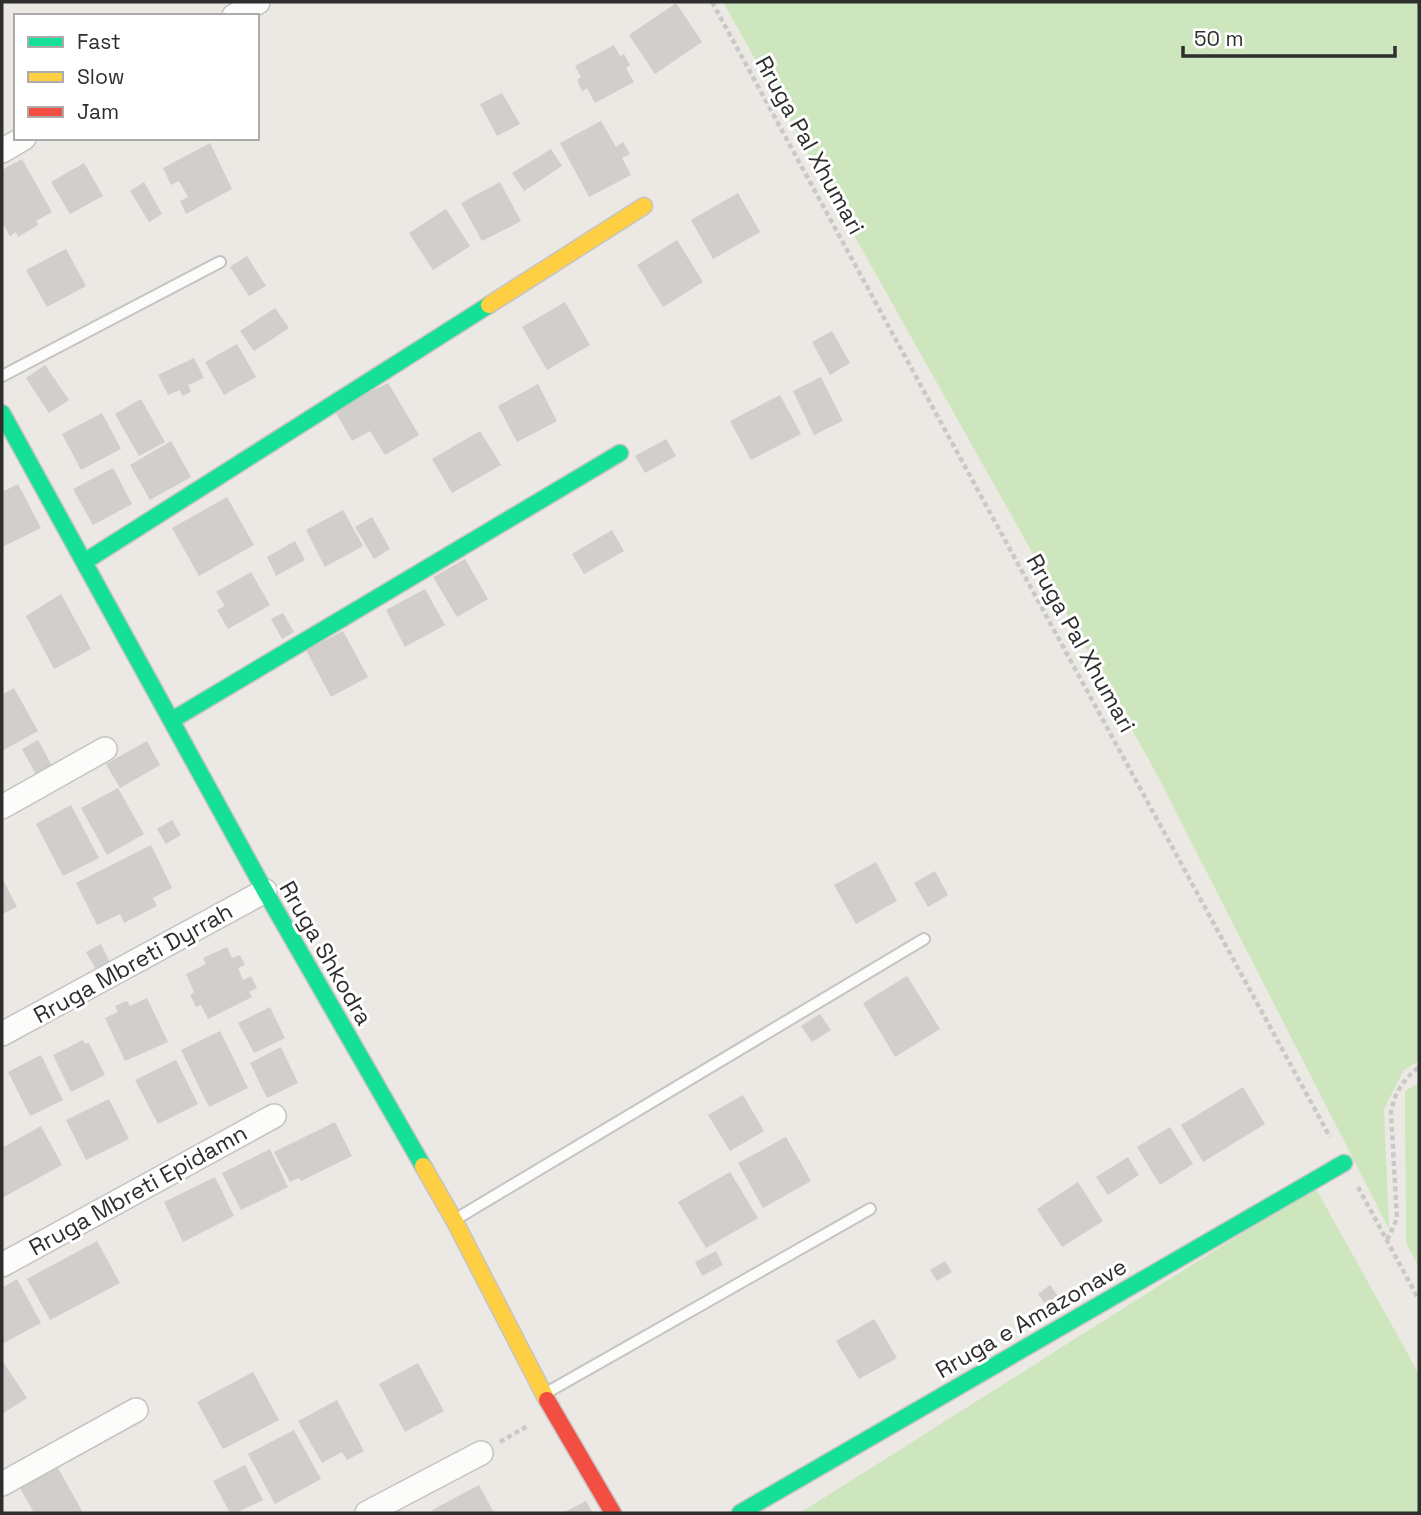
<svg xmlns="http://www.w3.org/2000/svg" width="1421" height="1515" font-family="'Space Grotesk',sans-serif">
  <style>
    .green { fill: #cee6be }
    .building { fill: #d1cecb }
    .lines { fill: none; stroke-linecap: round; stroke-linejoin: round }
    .lane-casing { stroke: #c5c4c5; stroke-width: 14 }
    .street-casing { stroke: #c5c4c5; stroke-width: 26 }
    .fast-casing { stroke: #c5c4c5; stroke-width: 19 }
    .slow-casing { stroke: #c5c4c5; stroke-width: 19 }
    .jam-casing { stroke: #c5c4c5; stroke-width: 19 }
    .path { stroke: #c9c9c8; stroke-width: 4.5; stroke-dasharray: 5 3.5; stroke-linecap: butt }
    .lane { stroke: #fcfcfb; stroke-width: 10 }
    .street { stroke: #fcfcfb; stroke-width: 23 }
    .fast { stroke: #16e098; stroke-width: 16 }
    .slow { stroke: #ffcf43; stroke-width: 16 }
    .jam { stroke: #f24e42; stroke-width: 16 }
    .labels { text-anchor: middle; stroke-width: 6; stroke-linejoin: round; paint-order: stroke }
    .street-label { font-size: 23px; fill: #2e2e2e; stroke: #fff }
  </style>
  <rect width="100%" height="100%" fill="#ece8e4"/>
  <path class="green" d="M723 2H1419V1061L1404 1070 1384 1109 1389 1229 1155 771Z
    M1419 1083V1267L1406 1243 1405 1091Z
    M1315 1187 1419 1374V1513H800Z"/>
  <path class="building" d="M676 3 702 42 655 74 629 35Z
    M614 45 620 56 624 54 630 65 626 68 634 82 595 103 587 88 582 91 577 80 581 77 575 66Z
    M502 93 520 124 497 136 480 104Z
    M601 121 616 147 623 142 630 154 622 158 631 175 589 197 560 143Z
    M210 143 232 189 186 214 180 201 188 197 179 181 171 185 163 168Z
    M551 149 562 166 524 191 512 173Z
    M22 159 52 212 36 221 38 225 18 237 16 232 10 236 2 222V170Z
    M84 163 103 196 70 214 51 182Z
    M144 182 162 214 149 222 130 191Z
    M500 182 521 221 482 241 461 203Z
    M738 193 760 232 713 259 691 220Z
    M446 209 470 246 433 270 409 233Z
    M677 240 703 282 663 307 637 265Z
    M66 249 86 286 47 307 26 270Z
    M247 256 266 286 249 296 230 267Z
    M565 302 590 345 547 370 522 327Z
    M275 308 289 328 254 351 240 331Z
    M832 331 850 363 830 375 812 342Z
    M237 344 256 377 224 395 205 362Z
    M194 358 204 378 188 385 191 392 182 396 180 390 168 395 158 375Z
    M45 365 69 400 49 413 26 378Z
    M821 377 843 421 814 435 793 391Z
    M388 383 419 435 385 455 370 431 352 441 334 409Z
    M538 384 557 421 517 442 498 406Z
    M780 395 801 434 751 460 730 421Z
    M141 399 165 442 139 456 115 414Z
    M102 413 121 449 81 470 62 434Z
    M480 431 501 465 452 493 432 459Z
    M666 439 676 456 645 473 635 456Z
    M171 441 191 477 150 500 130 465Z
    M113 468 132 504 93 525 73 489Z
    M18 484 41 528 2 547V492Z
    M227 497 254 545 199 576 172 528Z
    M343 510 363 546 325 567 306 530Z
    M372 517 390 549 374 559 355 527Z
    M612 530 624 551 584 574 572 554Z
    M295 541 305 560 276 576 267 557Z
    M465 559 488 599 457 617 433 577Z
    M251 572 270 605 228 629 217 610 225 606 216 592Z
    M425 589 445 625 405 647 386 610Z
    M61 594 91 649 54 669 26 616Z
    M283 613 294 632 282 639 271 619Z
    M343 631 368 677 331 697 306 650Z
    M14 688 38 731 2 751V695Z
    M38 740 55 771 39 780 22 749Z
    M147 741 160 765 120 788 106 764Z
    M118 788 144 834 107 855 81 808Z
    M71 805 99 858 63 876 36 824Z
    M172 820 181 835 166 844 157 829Z
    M151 845 172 888 153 898 157 906 124 923 120 914 97 925 76 883Z
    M876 862 897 901 856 924 834 885Z
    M935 871 948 895 928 907 914 883Z
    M2 878 17 907 2 914Z
    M101 944 111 964 97 971 86 952Z
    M227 947 232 958 240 955 245 965 238 968 243 980 251 976 257 988 249 992 252 997 208 1019 201 1005 196 1007 190 995 194 992 186 974 206 964 203 958Z
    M907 976 940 1029 895 1057 863 1003Z
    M147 998 168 1042 125 1061 105 1018 118 1012 115 1006 127 1001 130 1006Z
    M270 1007 285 1038 254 1053 238 1023Z
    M820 1014 831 1030 812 1042 801 1026Z
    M220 1031 248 1088 209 1107 181 1050Z
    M83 1040 85 1044 89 1043 105 1075 71 1092 53 1055Z
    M281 1047 298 1083 267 1098 250 1063Z
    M41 1055 63 1100 30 1116 8 1072Z
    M176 1060 198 1104 158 1124 135 1080Z
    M1243 1087 1265 1124 1203 1162 1181 1125Z
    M743 1095 764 1131 730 1151 708 1115Z
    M109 1099 129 1139 86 1160 66 1120Z
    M335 1122 352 1156 301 1181 299 1178 290 1182 274 1152Z
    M41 1126 62 1165 2 1198V1148Z
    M1170 1127 1193 1164 1160 1185 1137 1147Z
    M786 1137 811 1181 763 1208 738 1163Z
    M270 1149 288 1187 241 1210 222 1173Z
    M1128 1157 1139 1175 1108 1195 1096 1177Z
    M730 1172 758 1218 706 1248 678 1202Z
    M215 1177 234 1216 183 1242 164 1202Z
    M1078 1182 1103 1221 1062 1247 1037 1209Z
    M97 1241 120 1283 50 1320 27 1279Z
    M716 1251 723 1265 702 1276 695 1262Z
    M945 1261 952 1272 937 1281 930 1270Z
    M17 1279 41 1323 2 1344V1288Z
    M1050 1285 1060 1299 1048 1308 1038 1294Z
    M874 1319 897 1358 859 1379 836 1341Z
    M2 1360 27 1398 2 1414Z
    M418 1363 444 1411 405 1432 379 1384Z
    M253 1372 279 1420 223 1449 197 1402Z
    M337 1400 364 1451 347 1460 342 1452 322 1463 298 1421Z
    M294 1430 321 1479 275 1504 248 1454Z
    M245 1465 263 1500 236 1513H230L213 1481Z
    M57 1466 83 1513H34L19 1486Z
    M479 1485 494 1513H434L432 1510Z
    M586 1501 593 1513H563Z"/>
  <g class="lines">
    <defs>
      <path id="lane" d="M2 376 220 262
        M456 1219 924 939
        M546 1393 870 1209"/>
      <path id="street" d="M234 16 258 2
        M2 151 24 138
        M2 807 105 749
        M2 1034 265 891
        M2 1265 274 1116
        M2 1484 136 1410
        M367 1513 481 1453"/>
      <path id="fast" d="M2 413 265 891 423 1166
        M84 562 489 305
        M172 720 620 453
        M740 1513 1344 1163"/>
      <path id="slow" d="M489 305 644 206
        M423 1166 454 1220 547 1400"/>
      <path id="jam" d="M547 1400 613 1513"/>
    </defs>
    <use href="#lane" class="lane-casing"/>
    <use href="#street" class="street-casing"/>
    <use href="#fast" class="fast-casing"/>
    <use href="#slow" class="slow-casing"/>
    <use href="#jam" class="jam-casing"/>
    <path class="path" d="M712 2 1330 1137
      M1358 1187 1419 1300
      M1387 1240 1397 1219 1391 1113C1394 1093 1403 1080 1419 1067
      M500 1442 529 1425"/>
    <use href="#lane" class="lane"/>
    <use href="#street" class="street"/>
    <use href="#fast" class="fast"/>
    <use href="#slow" class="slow"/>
    <use href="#jam" class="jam"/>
  </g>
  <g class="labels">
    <g class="street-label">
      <text transform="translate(810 145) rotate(61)" y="8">Rruga Pal Xhumari</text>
      <text transform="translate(1081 643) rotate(61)" y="8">Rruga Pal Xhumari</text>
      <text transform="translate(326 953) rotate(60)" y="8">Rruga Shkodra</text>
      <text transform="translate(133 963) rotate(-29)" y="8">Rruga Mbreti Dyrrah</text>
      <text transform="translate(138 1190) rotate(-29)" y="8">Rruga Mbreti Epidamn</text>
      <text transform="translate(1031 1318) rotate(-30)" y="8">Rruga e Amazonave</text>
    </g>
  </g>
  <rect width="1421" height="1515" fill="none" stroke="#2e2e2e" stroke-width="7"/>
  <rect x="14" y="14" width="245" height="126" fill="#ffffff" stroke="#ababab" stroke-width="2"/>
  <rect x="28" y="37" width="35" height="10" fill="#16e098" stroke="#ababab" stroke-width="2"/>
  <text x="77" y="49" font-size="21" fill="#2e2e2e">Fast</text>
  <rect x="28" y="72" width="35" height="10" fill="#ffcf43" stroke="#ababab" stroke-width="2"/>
  <text x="77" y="84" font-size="21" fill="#2e2e2e">Slow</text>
  <rect x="28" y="107" width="35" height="10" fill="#f24e42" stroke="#ababab" stroke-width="2"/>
  <text x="77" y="119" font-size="21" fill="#2e2e2e">Jam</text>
  <path d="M1183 46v10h212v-10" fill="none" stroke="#2e2e2e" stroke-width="3.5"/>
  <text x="1194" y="46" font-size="21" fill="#2e2e2e" stroke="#ffffff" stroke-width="5" paint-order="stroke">50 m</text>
</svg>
